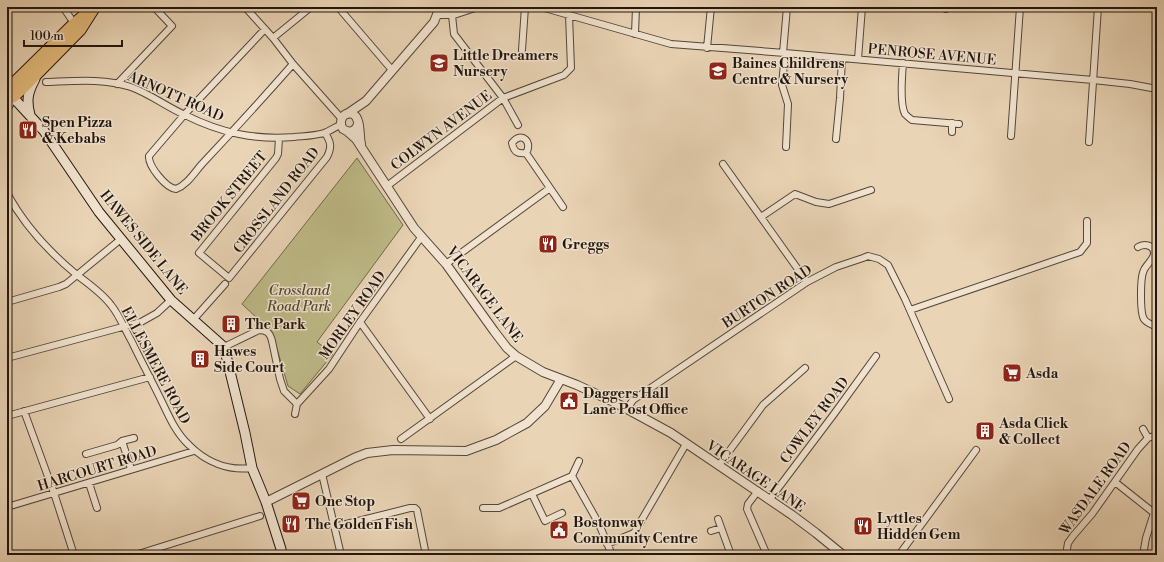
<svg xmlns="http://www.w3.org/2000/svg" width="1164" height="562" font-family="'Libre Bodoni',serif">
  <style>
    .green { fill: #bebb88; stroke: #70684c }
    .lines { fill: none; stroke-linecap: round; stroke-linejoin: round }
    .minor-casing { stroke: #534638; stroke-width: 8 }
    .tertiary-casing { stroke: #534638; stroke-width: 10 }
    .secondary-casing { stroke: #21160f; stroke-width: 11 }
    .trunk-casing { stroke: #21160f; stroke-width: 13 }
    .minor { stroke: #f1e3cf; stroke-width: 6 }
    .tertiary { stroke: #f1e3cf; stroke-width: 8 }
    .secondary { stroke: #f1e3cf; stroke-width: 9 }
    .trunk { stroke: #e4ba7a; stroke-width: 11 }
    .labels { text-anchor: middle; stroke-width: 3; stroke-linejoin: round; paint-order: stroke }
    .street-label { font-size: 14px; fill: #21160f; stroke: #f1e3cf }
    .poi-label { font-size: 14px; font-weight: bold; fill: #21160f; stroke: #f1e3cf; text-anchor: start }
    .park-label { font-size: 14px; font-style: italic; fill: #504833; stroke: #f1e3cf }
  </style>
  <rect width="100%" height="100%" fill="#e9d4b5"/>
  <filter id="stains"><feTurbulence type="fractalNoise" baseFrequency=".005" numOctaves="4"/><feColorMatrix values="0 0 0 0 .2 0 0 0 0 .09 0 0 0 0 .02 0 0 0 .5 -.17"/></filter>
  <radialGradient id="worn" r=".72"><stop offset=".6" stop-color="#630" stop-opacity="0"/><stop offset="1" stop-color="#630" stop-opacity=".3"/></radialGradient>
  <path class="green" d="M357 158 403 225 317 342 333 354 300 394 288 386 272 332 242 304Z"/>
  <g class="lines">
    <defs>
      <path id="minor" d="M63 7 76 26
        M245 7 273 38 293 64 341 118
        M338 7 392 70
        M541 7 671 44 785 53 1093 80 1130 84 1157 89
        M946 9V7
        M437 15H454L478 7
        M452 15 454 34 503 98 518 125
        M265 29 184 115 149 156C148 166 166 188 176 189 187 185 194 173 202 164 233 131 263 98 293 64
        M635 34 636 7
        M273 38 311 7
        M707 48 711 7
        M522 50 525 7
        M783 53 787 7
        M785 53 782 85 788 104 786 147
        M858 59 862 7
        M903 63C902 75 900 105 905 114 907 116 909 118 912 120L959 124
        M46 82C74 81 104 78 131 87 150 94 167 107 185 115 221 133 254 140 294 137 304 136 314 136 324 133 330 131 335 127 340 125
        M117 84 172 26 154 7
        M952 132V123
        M1011 136 1020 7
        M279 138 278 154 276 158 199 253 229 278 327 157C332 147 331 142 325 133
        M836 139 840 98 842 58
        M1089 142 1098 7
        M526 153C533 143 522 130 512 143 514 152 517 154 526 153L563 207
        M723 164 807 282
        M387 186 503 98 564 75 571 68 569 15
        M7 193C24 225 49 252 77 275 89 284 102 293 111 305 120 316 125 330 132 342 142 363 153 383 163 404 170 419 177 434 189 445 206 462 228 471 252 468
        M761 217 795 194 816 202 829 204 871 190
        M1138 247C1144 243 1155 245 1154 254 1153 260 1146 265 1144 270 1140 277 1140 313 1144 319 1146 323 1153 325 1157 327
        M446 264 550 188
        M7 302 59 287 66 284 121 239
        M910 310 1080 252 1087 243V221
        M193 320 225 284
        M360 322 430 419
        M224 347 259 330C267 330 270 333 272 341L280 379 284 391 297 404 295 414
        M7 358 141 322 157 313 171 300
        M297 404 329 369 360 322 422 236
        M627 409 633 400 807 282 836 267 863 258 868 256 879 259 888 265 905 299 949 399
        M24 411 54 493 74 555
        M7 416 150 377
        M1143 429 1148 438
        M401 439 516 356
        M122 441 131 469
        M86 454 117 445 122 441 134 438
        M579 461 572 476 599 524 612 555
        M719 465 763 405 805 368
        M322 474 341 555
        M1115 482 1154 513 1157 514
        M89 483 97 508
        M758 491 748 504 747 509 767 555
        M532 494 545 521 562 513
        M770 499 834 414 876 356
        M7 507 194 451
        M483 508H499L572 476
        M718 519 731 555
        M334 527 410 508H415L417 510 426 555
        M711 531 721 528
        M607 544 634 533 686 444
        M135 555 260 516
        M899 555 976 450
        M1066 555 1068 543 1073 536 1092 514 1138 449 1148 438 1157 435
        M1143 555 1146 538 1154 513"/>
      <path id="tertiary" d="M7 108 13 97
        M347 114 366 101 428 29 434 22 440 7
        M358 124C356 131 350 134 343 129 338 122 343 110 353 114 361 118 359 136 361 144
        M348 132 356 139 414 228 446 264 494 331 507 348 516 356 543 372 577 385 616 403 671 433 792 515 816 533 843 555
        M266 502 354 458 367 453 393 450 466 451 496 440 527 423 545 406 561 379"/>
      <path id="secondary" d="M9 93 44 131 99 212 171 300 224 347 245 433 252 468 266 502 281 549V555
        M30 115C26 100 28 92 35 79"/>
      <path id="trunk" d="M7 90 74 24 87 13
        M7 96 13 97 23 88 80 30 94 8"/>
    </defs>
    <use href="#minor" class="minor-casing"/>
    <use href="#tertiary" class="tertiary-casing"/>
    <use href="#secondary" class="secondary-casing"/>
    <use href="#trunk" class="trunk-casing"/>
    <use href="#minor" class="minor"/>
    <use href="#tertiary" class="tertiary"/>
    <use href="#secondary" class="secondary"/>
    <use href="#trunk" class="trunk"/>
  </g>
  <defs>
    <symbol id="school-square" viewBox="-11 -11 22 22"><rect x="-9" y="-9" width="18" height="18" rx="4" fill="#8f2418" stroke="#f1e3cf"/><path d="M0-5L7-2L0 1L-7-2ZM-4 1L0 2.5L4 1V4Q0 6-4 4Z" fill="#fff"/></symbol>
    <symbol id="restaurant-square" viewBox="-11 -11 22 22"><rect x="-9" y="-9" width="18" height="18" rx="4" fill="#8f2418" stroke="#f1e3cf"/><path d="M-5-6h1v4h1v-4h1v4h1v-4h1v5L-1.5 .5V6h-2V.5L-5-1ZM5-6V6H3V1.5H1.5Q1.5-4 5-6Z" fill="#fff"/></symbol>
    <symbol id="building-square" viewBox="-11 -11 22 22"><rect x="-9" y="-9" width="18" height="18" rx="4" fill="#8f2418" stroke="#f1e3cf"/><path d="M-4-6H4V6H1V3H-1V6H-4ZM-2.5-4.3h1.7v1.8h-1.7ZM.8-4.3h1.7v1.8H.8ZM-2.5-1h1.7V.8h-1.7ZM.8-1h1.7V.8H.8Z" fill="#fff"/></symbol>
    <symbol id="supermarket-square" viewBox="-11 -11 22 22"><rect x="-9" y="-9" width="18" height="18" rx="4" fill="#8f2418" stroke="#f1e3cf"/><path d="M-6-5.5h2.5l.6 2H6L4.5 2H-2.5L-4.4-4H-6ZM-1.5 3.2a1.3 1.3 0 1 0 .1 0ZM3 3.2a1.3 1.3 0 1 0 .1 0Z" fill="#fff"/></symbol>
    <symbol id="civic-square" viewBox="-11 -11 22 22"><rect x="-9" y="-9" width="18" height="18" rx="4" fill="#8f2418" stroke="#f1e3cf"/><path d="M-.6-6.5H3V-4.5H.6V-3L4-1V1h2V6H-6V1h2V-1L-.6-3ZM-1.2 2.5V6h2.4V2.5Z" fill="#fff"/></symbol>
  </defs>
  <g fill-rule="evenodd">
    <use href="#school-square" x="428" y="52" width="22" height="22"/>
    <use href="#school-square" x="707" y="60" width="22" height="22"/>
    <use href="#restaurant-square" x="17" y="119" width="22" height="22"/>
    <use href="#restaurant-square" x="537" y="233" width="22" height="22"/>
    <use href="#building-square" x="220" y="313" width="22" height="22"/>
    <use href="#building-square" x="189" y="348" width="22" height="22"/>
    <use href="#supermarket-square" x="1001" y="362" width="22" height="22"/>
    <use href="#civic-square" x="558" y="390" width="22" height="22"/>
    <use href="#building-square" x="974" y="420" width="22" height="22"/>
    <use href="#supermarket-square" x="290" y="490" width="22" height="22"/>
    <use href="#restaurant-square" x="280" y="513" width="22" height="22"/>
    <use href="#restaurant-square" x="852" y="515" width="22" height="22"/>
    <use href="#civic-square" x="548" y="519" width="22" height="22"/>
  </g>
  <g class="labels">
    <g class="street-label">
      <text transform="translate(932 54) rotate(5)" y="5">PENROSE AVENUE</text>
      <text transform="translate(176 96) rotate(24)" y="5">ARNOTT ROAD</text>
      <text transform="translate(441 130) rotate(-37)" y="5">COLWYN AVENUE</text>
      <text transform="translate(229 196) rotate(-51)" y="5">BROOK STREET</text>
      <text transform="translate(276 200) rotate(-52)" y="5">CROSSLAND ROAD</text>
      <text transform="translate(144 242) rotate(51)" y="5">HAWES SIDE LANE</text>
      <text transform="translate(485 294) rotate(53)" y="5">VICARAGE LANE</text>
      <text transform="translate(767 296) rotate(-33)" y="5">BURTON ROAD</text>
      <text transform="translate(352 315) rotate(-55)" y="5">MORLEY ROAD</text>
      <text transform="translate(156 365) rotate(62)" y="5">ELLESMERE ROAD</text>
      <text transform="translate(814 420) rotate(-53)" y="5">COWLEY ROAD</text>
      <text transform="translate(97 468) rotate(-17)" y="5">HARCOURT ROAD</text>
      <text transform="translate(756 476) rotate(34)" y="5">VICARAGE LANE</text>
      <text transform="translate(1095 488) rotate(-54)" y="5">WASDALE ROAD</text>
    </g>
    <g class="poi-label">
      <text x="453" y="60">Little Dreamers<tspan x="453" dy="16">Nursery</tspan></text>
      <text x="732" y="68">Baines Childrens<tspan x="732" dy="16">Centre &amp; Nursery</tspan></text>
      <text x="42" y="127">Spen Pizza<tspan x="42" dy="16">&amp; Kebabs</tspan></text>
      <text x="562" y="249">Greggs</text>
      <text x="245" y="329">The Park</text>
      <text x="214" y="356">Hawes<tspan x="214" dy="16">Side Court</tspan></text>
      <text x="1026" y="378">Asda</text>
      <text x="583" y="398">Daggers Hall<tspan x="583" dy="16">Lane Post Office</tspan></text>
      <text x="999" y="428">Asda Click<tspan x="999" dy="16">&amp; Collect</tspan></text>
      <text x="315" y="506">One Stop</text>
      <text x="877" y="523">Lyttles<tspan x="877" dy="16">Hidden Gem</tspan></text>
      <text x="573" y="527">Bostonway<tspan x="573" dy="16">Community Centre</tspan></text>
      <text x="305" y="529">The Golden Fish</text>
    </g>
    <g class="park-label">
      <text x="299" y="295">Crossland<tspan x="299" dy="16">Road Park</tspan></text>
    </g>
  </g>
  <rect width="1164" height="562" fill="none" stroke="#e9d4b5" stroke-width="24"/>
  <rect x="8" y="8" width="1148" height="546" fill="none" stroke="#21160f" stroke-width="2"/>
  <rect x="12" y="12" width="1140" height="538" fill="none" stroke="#21160f"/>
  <path d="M24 40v6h98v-6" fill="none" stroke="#21160f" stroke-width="2"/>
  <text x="30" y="40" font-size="12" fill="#21160f" stroke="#f1e3cf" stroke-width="3" paint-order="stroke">100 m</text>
  <rect width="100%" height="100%" filter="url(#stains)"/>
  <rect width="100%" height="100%" fill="url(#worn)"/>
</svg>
